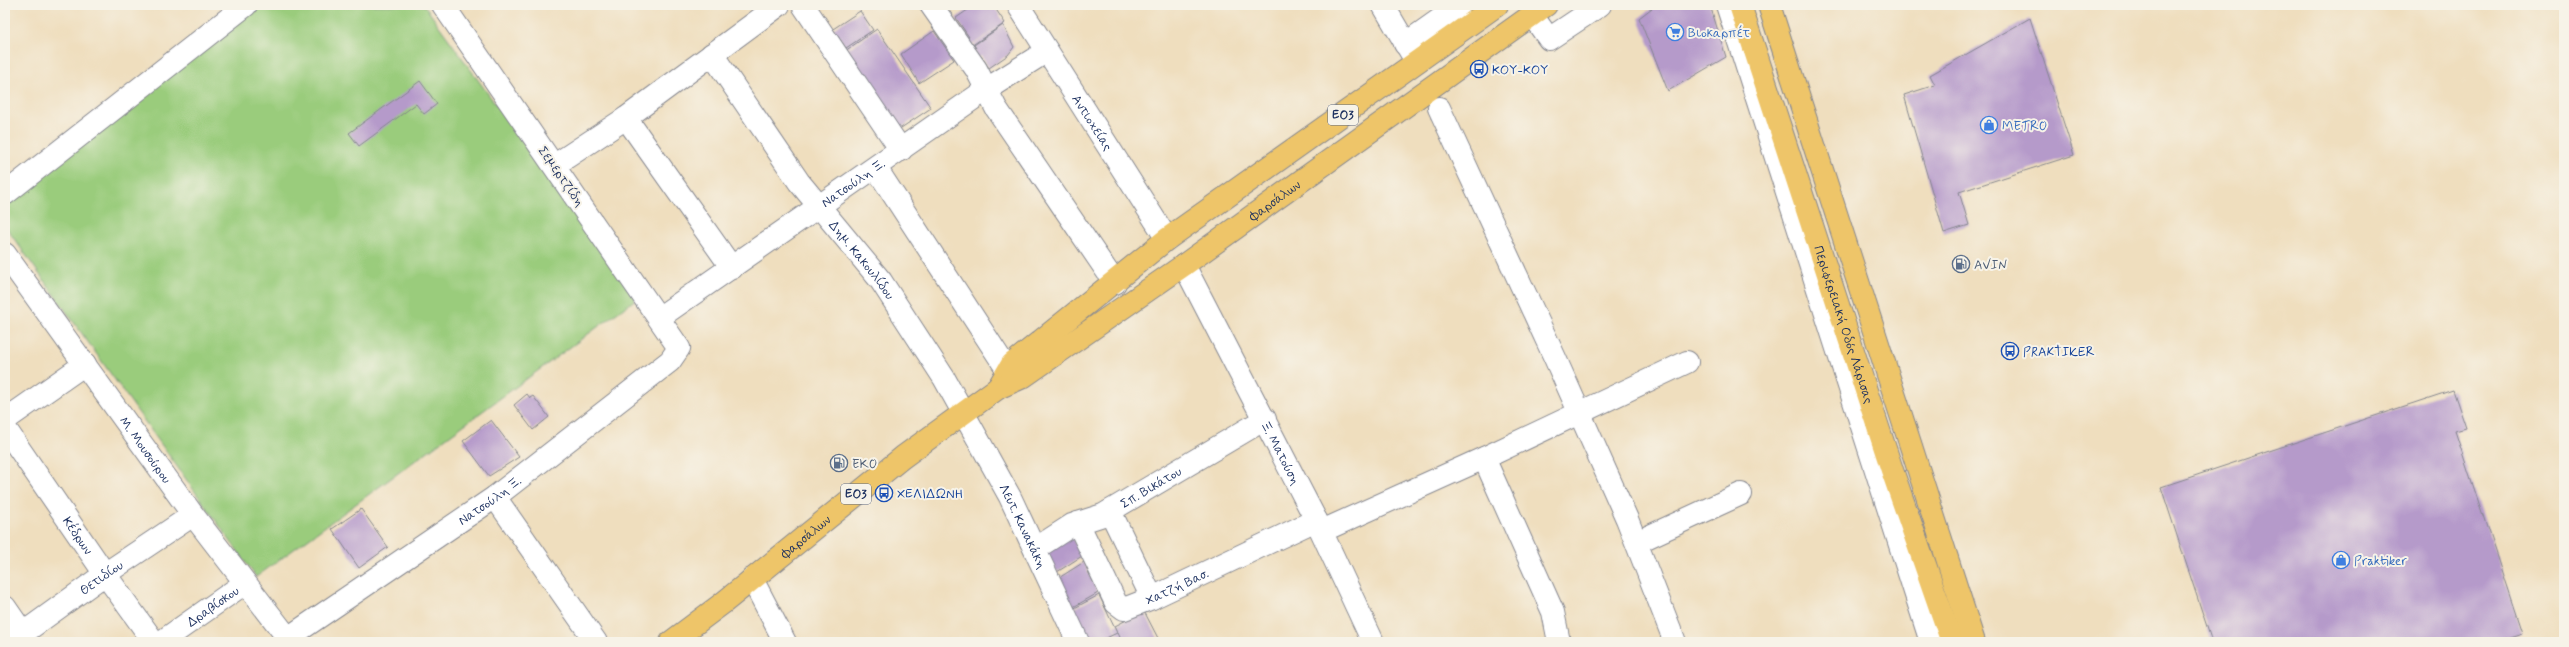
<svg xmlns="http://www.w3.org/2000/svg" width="2569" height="647" font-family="Mynerve,sans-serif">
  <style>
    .green { fill: #9acc7b; stroke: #5a7e6c }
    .building { fill: #b59aca }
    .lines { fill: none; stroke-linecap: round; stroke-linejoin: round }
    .street-casing { stroke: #85868e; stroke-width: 24 }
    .primary-casing { stroke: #85868e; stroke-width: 24 }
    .highway-casing { stroke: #85868e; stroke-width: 24 }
    .street { stroke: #fff; stroke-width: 22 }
    .primary { stroke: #eec569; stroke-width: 22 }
    .highway { stroke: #eec569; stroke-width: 22 }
    .labels { text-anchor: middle; stroke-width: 4; stroke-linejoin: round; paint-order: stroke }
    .shield { fill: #f7f3e8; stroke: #5d6a87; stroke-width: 1 }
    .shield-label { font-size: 12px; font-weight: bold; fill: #1b2f5e }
    .shop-label { font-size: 13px; fill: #366cbe; stroke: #f7f3e8; text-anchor: start }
    .transit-label { font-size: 13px; fill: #164399; stroke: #f7f3e8; text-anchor: start }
    .street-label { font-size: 13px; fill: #1b2f5e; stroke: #f7f3e8 }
    .service-label { font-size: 13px; fill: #4e5e75; stroke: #f7f3e8; text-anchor: start }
  </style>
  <rect width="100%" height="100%" fill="#f7f3e8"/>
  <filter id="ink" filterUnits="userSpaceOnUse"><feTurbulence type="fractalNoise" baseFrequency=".025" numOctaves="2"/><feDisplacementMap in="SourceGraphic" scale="8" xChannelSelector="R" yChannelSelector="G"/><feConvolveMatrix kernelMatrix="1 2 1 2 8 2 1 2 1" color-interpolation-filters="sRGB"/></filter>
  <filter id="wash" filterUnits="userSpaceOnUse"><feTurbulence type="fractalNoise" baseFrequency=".012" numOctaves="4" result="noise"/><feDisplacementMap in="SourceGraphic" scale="16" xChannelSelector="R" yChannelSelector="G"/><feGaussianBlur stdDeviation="0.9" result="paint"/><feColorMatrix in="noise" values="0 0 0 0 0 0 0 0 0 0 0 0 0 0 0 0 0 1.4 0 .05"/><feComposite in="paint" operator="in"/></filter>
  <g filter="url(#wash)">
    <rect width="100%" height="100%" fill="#efdebe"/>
    <path class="green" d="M248 5H424L636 299 256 577 5 226V184Z"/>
    <g id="blocks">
      <path class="building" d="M975 5H993L1005 23 971 46 966 39 969 37 956 18Z
        M1656 5H1710L1726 57 1668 91 1639 18Z
        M860 11 873 30 846 48 833 29Z
        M2030 18 2074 155 1959 192 1969 225 1944 233 1904 95 1935 85 1930 75Z
        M1003 25 1014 47 1008 55 989 68 981 56 978 58 973 50 976 48 974 45Z
        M877 29 931 108 898 130 845 51Z
        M934 31 954 60 919 83 901 54Z
        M420 81 437 104 424 114 416 104 359 146 349 133Z
        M2453 390 2466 428 2455 431 2522 633 2494 642H2212L2161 487Z
        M527 394 530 398 533 396 549 417 533 430 514 405Z
        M491 420 519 457 489 476 463 441Z
        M361 509 388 547 359 568 332 529Z
        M1071 535 1082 556 1057 572 1044 554Z
        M1084 562 1098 593 1068 610 1054 581Z
        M1099 595 1117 633 1104 639V642H1082L1067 612Z
        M1144 611 1160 642H1122L1115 626Z"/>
    </g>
  </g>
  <g filter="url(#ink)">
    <use href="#blocks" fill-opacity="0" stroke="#85868e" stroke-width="1"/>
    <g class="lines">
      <defs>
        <g id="street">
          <path d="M803 5 901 150"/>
          <path d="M931 5 976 69 996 108 1115 283"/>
          <path id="s1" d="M1018 5 1167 239"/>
          <path d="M1383 5 1413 56"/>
          <path d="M1727 5 1931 642"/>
          <path d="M1532 15 1549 39 1600 5"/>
          <path d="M1405 44 1460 5"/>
          <path id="s2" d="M712 54 799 182 881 281 944 378 1010 497 1078 642"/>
          <path d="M1439 108 1555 358 1627 519 1675 642"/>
          <path d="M626 118 732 268"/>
          <path d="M555 165 626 118 779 5"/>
          <path d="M876 168 1007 369"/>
          <path d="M5 194 246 5"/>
          <path id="s3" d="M5 254 193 515 291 642"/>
          <path id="s4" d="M1184 265 1316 520 1373 642"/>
          <path id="s5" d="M660 317 987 89 1047 51"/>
          <path d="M5 420 85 364"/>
          <path id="s6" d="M5 428 105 574 154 642"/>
          <path d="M1484 458 1553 612 1559 642"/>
          <path d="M495 497 596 642"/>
          <path d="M1110 511 1152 598"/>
          <path id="s7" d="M1078 523 1116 603 1124 609 1152 598 1316 520"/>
          <path d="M1322 531 1484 458 1687 362"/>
          <path d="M1637 542 1741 494"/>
          <path id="s8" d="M1035 549 1072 525 1103 515 1265 419"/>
          <path d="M752 579 785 642"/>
          <path d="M5 607 23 633"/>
          <path id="s9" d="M288 638 495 497 670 361 679 348 443 5"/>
          <path id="s10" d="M11 642 105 574 193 515"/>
          <path id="s11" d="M161 642 245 583"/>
        </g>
        <g id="primary">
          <path d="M998 388 1012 364 1167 239 1497 5"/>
          <path id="s12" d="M671 642 723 603 903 457 998 388 1023 377 1184 265 1546 5"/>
        </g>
        <g id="highway">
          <path id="s13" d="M1740 5 1893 473 1952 642"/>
          <path d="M1769 5 1974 642"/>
        </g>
      </defs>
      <use href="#street" class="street-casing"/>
      <use href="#primary" class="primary-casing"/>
      <use href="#highway" class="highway-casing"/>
      <use href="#street" class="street"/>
      <use href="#primary" class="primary"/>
      <use href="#highway" class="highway"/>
    </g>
  </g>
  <defs>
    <symbol id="supermarket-ring" viewBox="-11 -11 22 22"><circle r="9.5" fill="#f7f3e8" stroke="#3f7fe0" stroke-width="1.5"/><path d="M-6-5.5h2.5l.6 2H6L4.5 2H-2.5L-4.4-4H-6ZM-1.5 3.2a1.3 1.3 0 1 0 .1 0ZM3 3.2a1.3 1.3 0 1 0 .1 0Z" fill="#3f7fe0"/></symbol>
    <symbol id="bus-ring" viewBox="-11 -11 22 22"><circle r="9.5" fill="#f7f3e8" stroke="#1a4fb4" stroke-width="1.5"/><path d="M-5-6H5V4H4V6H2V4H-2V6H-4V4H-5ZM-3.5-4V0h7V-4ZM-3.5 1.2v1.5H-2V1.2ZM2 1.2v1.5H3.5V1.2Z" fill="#1a4fb4"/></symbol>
    <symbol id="shop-ring" viewBox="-11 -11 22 22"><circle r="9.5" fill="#f7f3e8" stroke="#3f7fe0" stroke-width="1.5"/><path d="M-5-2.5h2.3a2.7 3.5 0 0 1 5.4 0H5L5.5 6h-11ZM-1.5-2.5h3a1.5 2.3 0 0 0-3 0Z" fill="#3f7fe0"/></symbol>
    <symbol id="fuel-ring" viewBox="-11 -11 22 22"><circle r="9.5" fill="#f7f3e8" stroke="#5c6f8a" stroke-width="1.5"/><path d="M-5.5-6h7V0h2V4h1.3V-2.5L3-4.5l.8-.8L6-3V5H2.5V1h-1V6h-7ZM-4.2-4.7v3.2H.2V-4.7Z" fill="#5c6f8a"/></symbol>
  </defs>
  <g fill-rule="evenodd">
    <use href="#supermarket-ring" x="1665" y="22" width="20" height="20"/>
    <use href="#bus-ring" x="1469" y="59" width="20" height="20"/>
    <use href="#shop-ring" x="1979" y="115" width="20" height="20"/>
    <use href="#fuel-ring" x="1951" y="254" width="20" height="20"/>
    <use href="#bus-ring" x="2000" y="341" width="20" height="20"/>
    <use href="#fuel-ring" x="829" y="453" width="20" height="20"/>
    <use href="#bus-ring" x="874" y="483" width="20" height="20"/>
    <use href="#shop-ring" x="2331" y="550" width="20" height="20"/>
  </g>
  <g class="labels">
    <g class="shield">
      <rect x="1328" y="105" width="30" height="20" rx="3"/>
      <rect x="841" y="484" width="30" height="20" rx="3"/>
    </g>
    <g class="shield-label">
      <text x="1343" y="119">ΕΟ3</text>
      <text x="856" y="498">ΕΟ3</text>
    </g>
    <g class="shop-label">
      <text x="1688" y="37">Βιοκαρπέτ</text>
      <text x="2002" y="130">METRO</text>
      <text x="2354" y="565">Praktiker</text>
    </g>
    <g class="transit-label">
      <text x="1492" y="74">ΚΟΥ-ΚΟΥ</text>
      <text x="2023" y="356">PRAKTIKER</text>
      <text x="897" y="498">ΧΕΛΙΔΩΝΗ</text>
    </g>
    <g class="street-label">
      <text dy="5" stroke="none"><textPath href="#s1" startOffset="139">Αντιοχείας</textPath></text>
      <text transform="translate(562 176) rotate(55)" y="5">Σεμερτζίδη</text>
      <text dy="5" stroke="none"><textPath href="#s5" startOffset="235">Νατσούλη Ξ.</textPath></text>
      <text dy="5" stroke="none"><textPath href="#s12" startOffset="749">Φαρσάλων</textPath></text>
      <text dy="5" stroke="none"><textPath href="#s2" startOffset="255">Δημ. Κακουλίδου</textPath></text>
      <text dy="5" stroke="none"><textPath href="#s13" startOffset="336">Περιφερειακή Οδός Λάρισας</textPath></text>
      <text dy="5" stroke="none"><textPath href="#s3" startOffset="241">Μ. Μουσούρου</textPath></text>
      <text dy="5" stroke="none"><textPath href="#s4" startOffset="211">Ξ. Ματούση</textPath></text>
      <text dy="5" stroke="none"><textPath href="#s8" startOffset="132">Σπ. Βικάτου</textPath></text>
      <text dy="5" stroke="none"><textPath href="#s9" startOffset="244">Νατσούλη Ξ.</textPath></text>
      <text dy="5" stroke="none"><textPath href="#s2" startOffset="567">Λευτ. Κανακάκη</textPath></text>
      <text dy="5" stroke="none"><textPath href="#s12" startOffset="171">Φαρσάλων</textPath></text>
      <text dy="5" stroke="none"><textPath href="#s6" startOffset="130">Κέδρων</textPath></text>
      <text dy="5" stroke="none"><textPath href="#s10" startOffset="111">Θετιδίου</textPath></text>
      <text dy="5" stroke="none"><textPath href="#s7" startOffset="156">Χατζή Βασ.</textPath></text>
      <text dy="5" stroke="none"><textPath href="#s11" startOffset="63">Δραβίσκου</textPath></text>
    </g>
    <g class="service-label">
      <text x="1974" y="269">AVIN</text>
      <text x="852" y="468">EKO</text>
    </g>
  </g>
  <rect width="2569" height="647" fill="none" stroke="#f7f3e8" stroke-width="20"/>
</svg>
